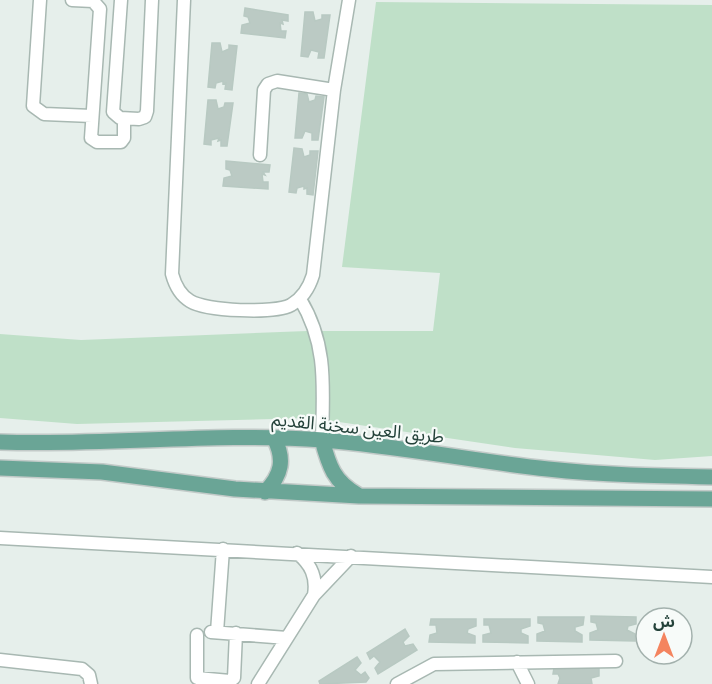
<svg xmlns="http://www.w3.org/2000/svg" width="712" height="684" font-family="Overpass,'Noto Sans Arabic',sans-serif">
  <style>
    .green { fill: #bfe0c8 }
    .building { fill: #bbcac4; stroke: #b8c9c2; stroke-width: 1.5 }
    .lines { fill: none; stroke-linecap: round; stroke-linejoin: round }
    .minor-casing { stroke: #a8b8b2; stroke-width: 15 }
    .major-casing { stroke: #c2cac8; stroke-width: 18 }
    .minor { stroke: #fff; stroke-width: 12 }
    .major { stroke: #6aa596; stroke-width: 15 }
    .labels { text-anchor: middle; stroke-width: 4.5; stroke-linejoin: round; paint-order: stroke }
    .street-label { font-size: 18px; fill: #24423a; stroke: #f7fbf9 }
  </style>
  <rect width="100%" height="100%" fill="#e6efeb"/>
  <path class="green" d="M376 2 712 5V456L655 460 515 448 312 418 77 424 0 418V334L81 340 307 331H433L440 273 342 267Z"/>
  <path class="building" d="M245 8 288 15V21L282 20 283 24 280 23 281 31H286L285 38 241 33 242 25 250 23 248 17 244 16Z
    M305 12H313L315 21 322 19V15H330L324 58H318L319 52 311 50 308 57 301 56Z
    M212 43H220L222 52 229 49V45L237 46 232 90 225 89 226 83 223 84V81L216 83 215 88 208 87Z
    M299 93 307 94 309 102 315 100 316 96 324 97 318 140H312V133L305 131 302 138H295Z
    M208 100H216L218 109 224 107 225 103H233L227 146H221V140L218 141 219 138 211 140V145L204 144Z
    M294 148 302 149 304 157 310 155V151H318L313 195 307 194V188L304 189V186L297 188 296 193 289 192Z
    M226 161 270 165 269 172H263L265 175 262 174 263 182H268V189L223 186 224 178 232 176 230 170 226 169Z
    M591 616 636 617V624L628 626 627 630 635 634V641L590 640V633L598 630 596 623 591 622Z
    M538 617H584L583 625 575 627V631L582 635V642L537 641V634L545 631 543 624 538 623Z
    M431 619H476V626L468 629 467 633 475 636V643L429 642 430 635 437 633 436 625H430Z
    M484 619H530V626L521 629V633L528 636V643L483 642V635L491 633 489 625H484Z
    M405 629 409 636 403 642 405 646 413 644 417 650 378 674 375 668 380 662 374 656 370 659 367 653Z
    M357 657 361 663 355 670 361 675 365 672 369 678 366 682 320 684 319 681Z
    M554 668H599V676L591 678 592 684H558L560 678 558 674H553Z"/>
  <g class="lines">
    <defs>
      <path id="minor" d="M40 0 33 106 44 114 92 116
        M72 0 93 1 100 9 91 138 97 142H121L124 138V119
        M121 0 113 112 120 118 139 119 145 117 147 111 152 0
        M184 0 172 274C175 285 180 295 190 301 206 311 274 314 291 305 303 298 309 288 313 275L334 90 349 0
        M260 155 264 90 268 84 277 81 334 90
        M300 299C328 345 323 388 322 440
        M0 538 712 577
        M297 553C311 564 317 577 314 595
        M211 632 287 638
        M217 632 223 549
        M197 635V678L230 681 234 678 236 633
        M0 660 82 669 89 675 91 684
        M517 662 528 684
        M258 684 314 595 351 556
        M397 684 434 664 616 661"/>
      <path id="major" d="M322 440C329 466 334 482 358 495
        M0 442C108 446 215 432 323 440 399 446 473 461 548 469 603 475 657 476 712 477
        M0 468 102 472 235 489 359 496 712 499
        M265 492C282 475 285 459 274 438"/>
    </defs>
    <use href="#minor" class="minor-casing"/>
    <use href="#major" class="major-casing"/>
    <use href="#minor" class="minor"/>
    <use href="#major" class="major"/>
  </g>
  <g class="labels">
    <g class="street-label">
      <text transform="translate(358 428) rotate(6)" y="6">طريق العين سخنة القديم</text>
    </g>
  </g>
  <g transform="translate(664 636)"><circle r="28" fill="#f7fbf9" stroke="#a3b1ad" stroke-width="1.5"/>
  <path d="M0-4.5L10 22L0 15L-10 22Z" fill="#f4845f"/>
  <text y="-9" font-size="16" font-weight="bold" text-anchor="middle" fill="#24423a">ش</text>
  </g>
</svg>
